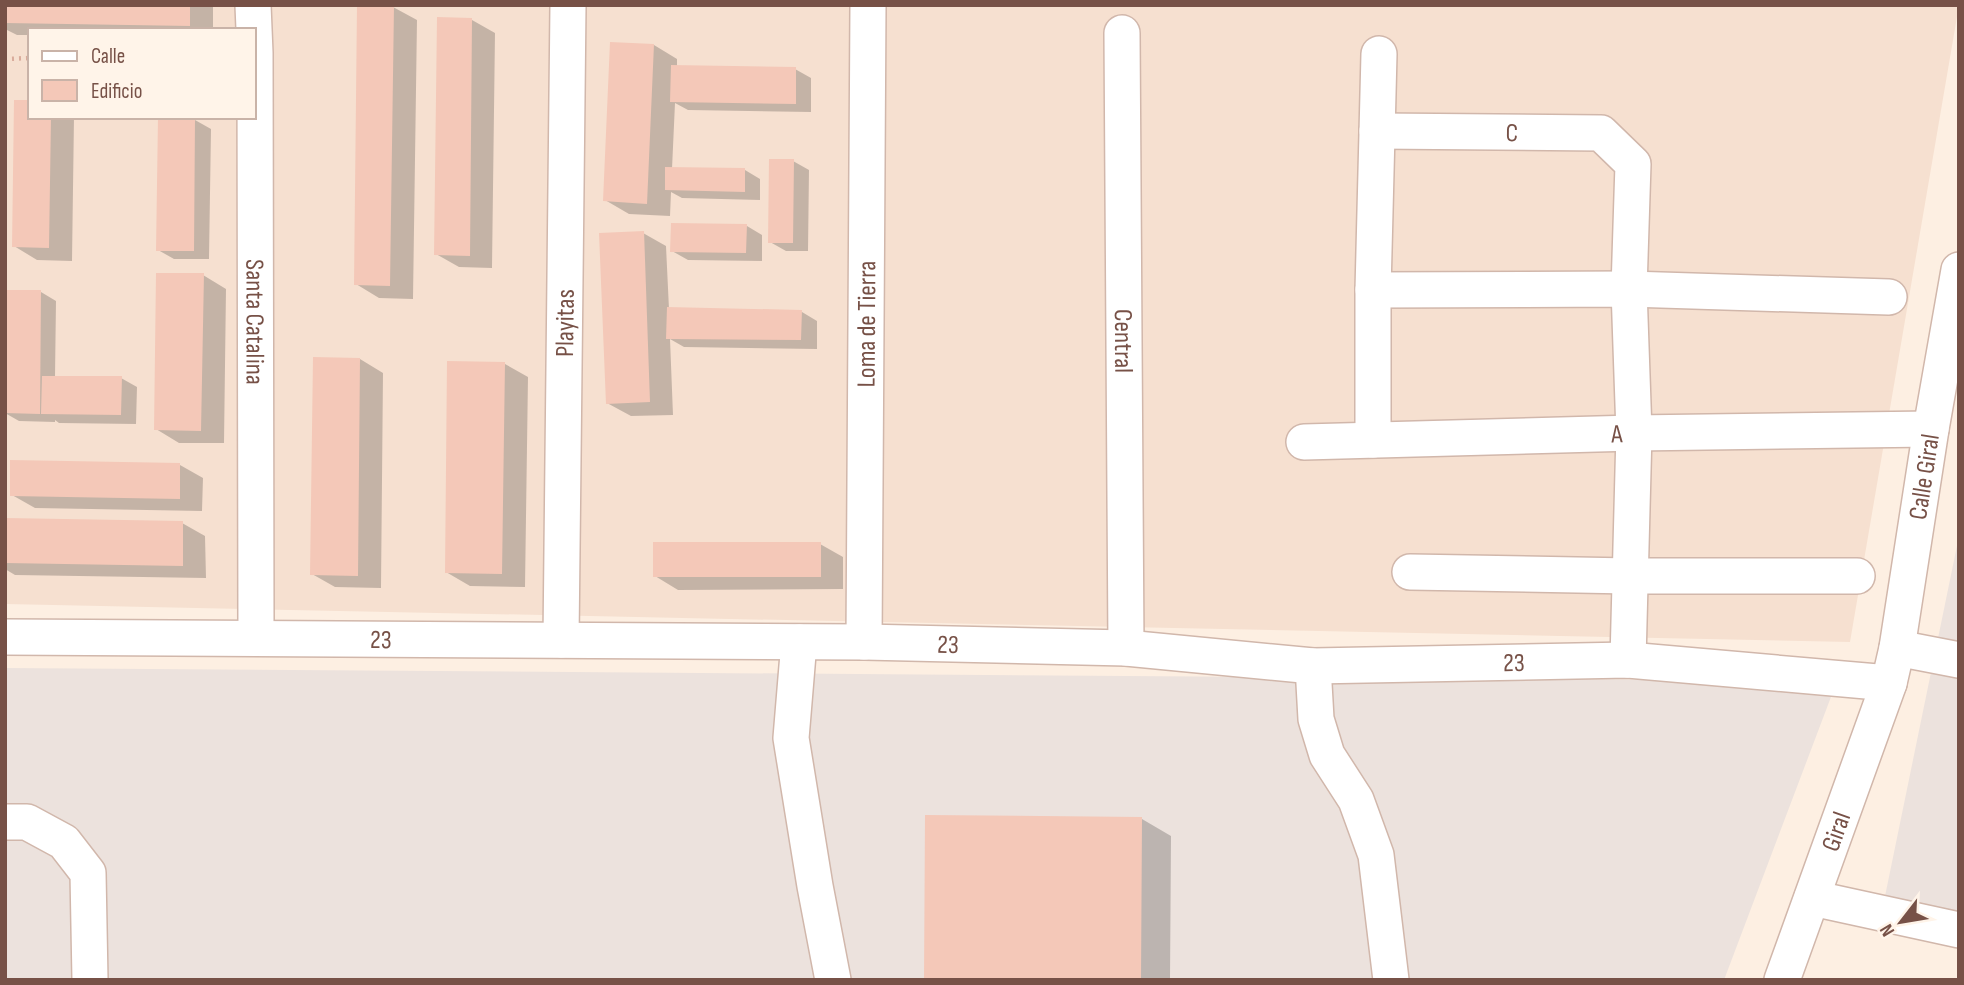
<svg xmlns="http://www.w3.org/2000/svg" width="1964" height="985" font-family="'Sofia Sans Condensed',sans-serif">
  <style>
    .residential { fill: #f6e0d0; fill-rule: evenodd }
    .industrial { fill: #ece2dd }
    .shadow { fill: #0003 }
    .building { fill: #f4c8b8 }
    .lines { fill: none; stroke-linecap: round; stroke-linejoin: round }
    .minor-casing { stroke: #d1b7ab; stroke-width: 38 }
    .path { stroke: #d9ab9b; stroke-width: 4.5; stroke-dasharray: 2 5; stroke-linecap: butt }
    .minor { stroke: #fff; stroke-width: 35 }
    .labels { text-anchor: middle; stroke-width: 5; stroke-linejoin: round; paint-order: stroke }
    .street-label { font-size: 26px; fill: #775147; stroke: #fff4e9 }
  </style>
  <rect width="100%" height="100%" fill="#fdefe2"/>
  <path class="residential" d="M5 5H1959L1850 642 5 604ZM30 30H254V117H30Z"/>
  <path class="industrial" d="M1959 536V920L1883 906Z
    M5 668 1837 681 1724 980H5Z"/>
  <path class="shadow" d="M5 5H213V30H30V35H17L5 29Z
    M393 7 417 20 413 299 379 298 356 284Z
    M439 19 472 20 495 33 492 268 459 267 436 254Z
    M612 44 654 45 677 59V66L795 69 811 78V112L688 110 675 103 672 169 745 170 760 179V200L682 198 671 192 670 216 629 214 605 200Z
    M30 117H74L72 261 37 260 14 246Z
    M195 120 211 129 209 259H174L158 250Z
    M793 161 809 170 808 251H786L770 242Z
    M747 226 762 235V261L688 260 672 251Z
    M643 233 666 246 669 309 802 312 817 321V349L684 347 670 339 673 415 631 416 607 403Z
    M203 275 226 289 224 443H179L156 429Z
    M41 292 56 301 55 377 121 378 137 387 136 424 59 423 55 420V422L19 421 5 413Z
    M360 359 383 373 381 588 335 587 312 574Z
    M505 364 528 377 525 587 470 586 446 572Z
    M180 465 203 478 202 511 35 508 12 495Z
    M5 520 182 523 205 536 206 578 15 575 5 569Z
    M820 544 843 557V589L678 590 655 576Z
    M1142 819 1171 836 1170 980H925Z"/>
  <path class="building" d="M5 5H190V26L5 23Z
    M357 5H394L390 286 354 285Z
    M437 17 472 18 470 256 434 255Z
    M610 42 654 44 647 204 603 201Z
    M671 65 796 67V104L670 102Z
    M14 100H30V117H51L49 248 12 247Z
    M158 117 195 118 194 251H156Z
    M769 159H794L793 243H768Z
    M665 167 745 168V192L665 190Z
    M671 223 747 224 746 253 670 252Z
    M644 231 650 402 606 404 599 233Z
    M156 273H204L201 431 154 430Z
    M5 290H41L40 414 5 413Z
    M667 307 802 310 801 340 666 339Z
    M313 357 360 358 358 576 310 575Z
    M447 361 505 362 502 574 445 573Z
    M42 376H122L121 415 41 414Z
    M10 460 180 463V499L10 496Z
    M5 518 183 521V566L5 563Z
    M653 542H821V577H653Z
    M925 815 1142 817 1141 980H924Z"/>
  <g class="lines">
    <defs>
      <g id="minor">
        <path id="s1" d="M253 5 255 53 256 638"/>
        <path id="s2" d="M1122 33 1126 648"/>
        <path id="s3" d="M1377 131 1601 133 1633 164 1629 289 1634 433 1628 660"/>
        <path d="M1373 290 1629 289 1889 297"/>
        <path d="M1373 440V290L1379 54"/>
        <path id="s4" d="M1304 442 1634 433 1931 429"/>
        <path d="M1410 572 1630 576H1857"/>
        <path id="s5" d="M5 637 864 642 1126 648 1313 666 1628 660 1889 683"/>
        <path id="s6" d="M561 640 568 5"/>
        <path d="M799 642 791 738 815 886 833 980"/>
        <path id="s7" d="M864 642 868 5"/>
        <path d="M1897 648 1959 660"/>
        <path d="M1313 666 1316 719 1327 755 1356 800 1376 855 1391 980"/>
        <path d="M5 822H27L64 842 88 873 90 980"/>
        <path d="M1812 898 1959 930"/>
        <path id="s8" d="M1782 980 1889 683 1897 648 1931 429 1959 270"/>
      </g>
    </defs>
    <use href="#minor" class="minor-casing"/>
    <path class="path" d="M5 59 30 58"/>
    <use href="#minor" class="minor"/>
  </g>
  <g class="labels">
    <g class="street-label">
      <text dy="9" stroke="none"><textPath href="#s3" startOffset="135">C</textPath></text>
      <text dy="9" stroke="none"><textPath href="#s1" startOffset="317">Santa Catalina</textPath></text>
      <text dy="9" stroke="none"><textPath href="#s6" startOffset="317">Playitas</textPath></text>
      <text dy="9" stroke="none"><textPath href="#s7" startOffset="318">Loma de Tierra</textPath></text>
      <text dy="9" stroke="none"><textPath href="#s2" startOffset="308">Central</textPath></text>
      <text dy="9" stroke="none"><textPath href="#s4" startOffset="313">A</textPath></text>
      <text dy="9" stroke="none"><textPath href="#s8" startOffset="525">Calle Giral</textPath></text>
      <text dy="9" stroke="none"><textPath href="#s5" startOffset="376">23</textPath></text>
      <text dy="9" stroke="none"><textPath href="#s5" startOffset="943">23</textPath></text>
      <text dy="9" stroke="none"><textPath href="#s5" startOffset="1510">23</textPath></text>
      <text dy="9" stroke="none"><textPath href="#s8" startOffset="158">Giral</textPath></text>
    </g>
  </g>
  <rect width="1964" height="985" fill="none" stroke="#775147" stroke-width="14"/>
  <rect x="28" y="28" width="228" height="91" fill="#fff4e9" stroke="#c9b3a8" stroke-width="2"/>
  <rect x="42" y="51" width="35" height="10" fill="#ffffff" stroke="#c9b3a8" stroke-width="2"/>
  <text x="91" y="63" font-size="21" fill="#775147">Calle</text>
  <rect x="42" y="80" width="35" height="21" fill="#f4c8b8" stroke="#c9b3a8" stroke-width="2"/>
  <text x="91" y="98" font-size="21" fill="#775147">Edificio</text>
  <g transform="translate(1901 922) rotate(239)" stroke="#fff4e9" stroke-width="5" paint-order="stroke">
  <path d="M0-5L12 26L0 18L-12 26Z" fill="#775147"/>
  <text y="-10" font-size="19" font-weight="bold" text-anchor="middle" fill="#775147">N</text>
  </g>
</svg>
